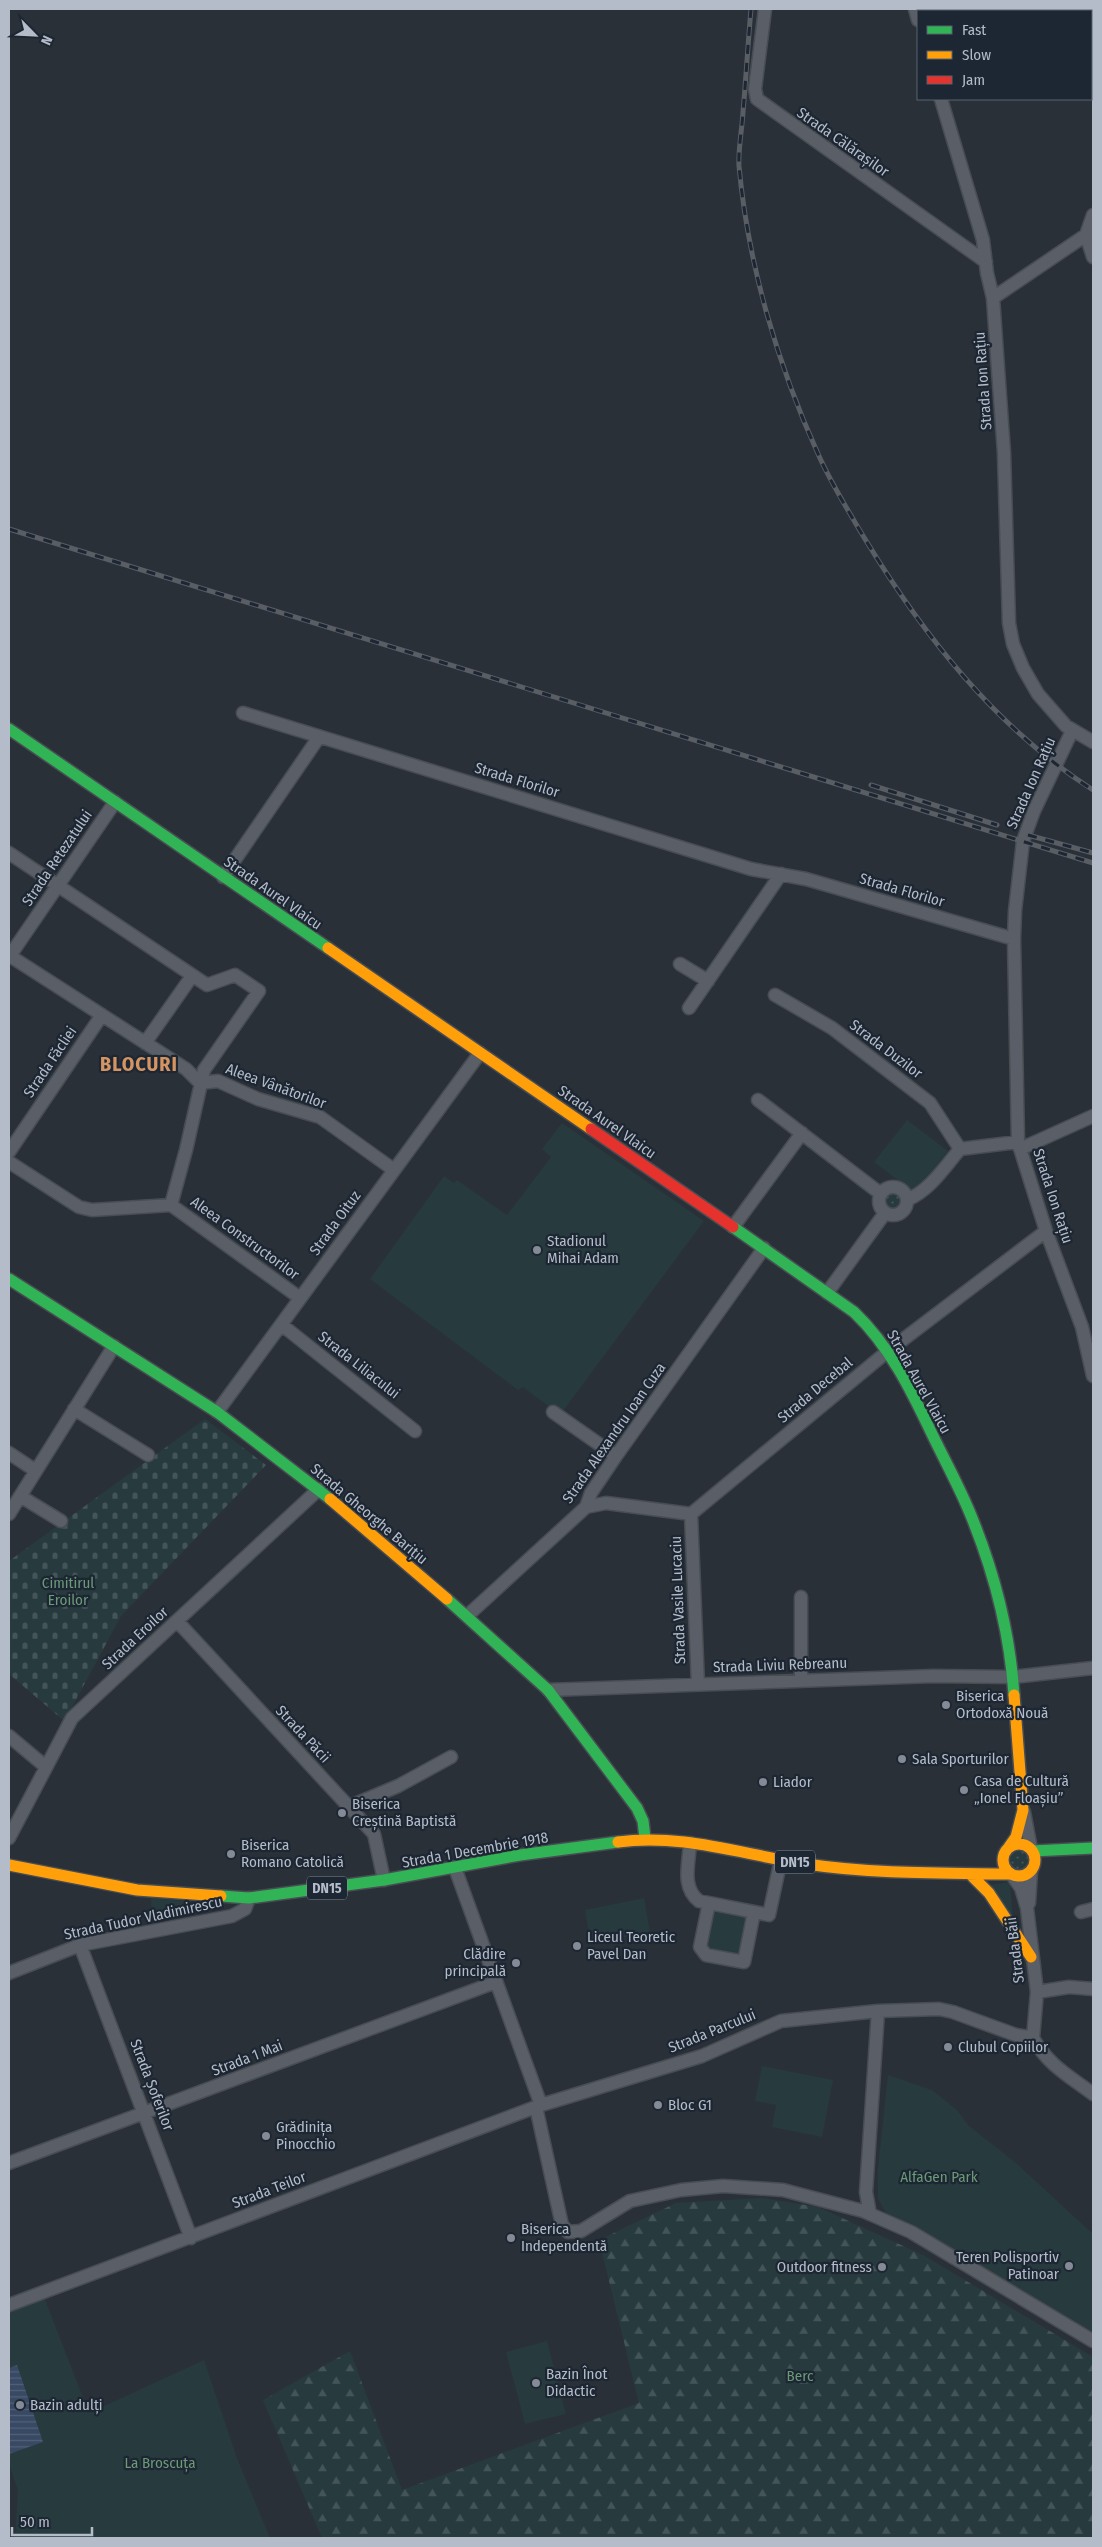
<svg xmlns="http://www.w3.org/2000/svg" width="1102" height="2547" font-family="'Fira Sans Condensed',sans-serif">
  <style>
    .grass { fill: url(#grass-dots) }
    .forest { fill: url(#forest-firs) }
    .cemetery { fill: url(#cemetery-stones) }
    .park { fill: #273a3e }
    .water { fill: url(#water-rules) }
    .lines { fill: none; stroke-linecap: round; stroke-linejoin: round }
    .street-casing { stroke: #484c53; stroke-width: 15 }
    .fast-casing { stroke: #484c53; stroke-width: 14 }
    .slow-casing { stroke: #484c53; stroke-width: 14 }
    .jam-casing { stroke: #484c53; stroke-width: 14 }
    .street { stroke: #5a5e66; stroke-width: 12 }
    .fast { stroke: #30b455; stroke-width: 11 }
    .slow { stroke: #ff9f0a; stroke-width: 11 }
    .jam { stroke: #e5322d; stroke-width: 11 }
    .rail-casing { stroke: #595d64; stroke-width: 5 }
    .rail { stroke: #1d2633; stroke-width: 3; stroke-dasharray: 9; stroke-linecap: butt }
    .poi-dot { fill: #848b96; stroke: #1d2633; stroke-width: 2 }
    .labels { text-anchor: middle; stroke-width: 4.5; stroke-linejoin: round; paint-order: stroke }
    .shield { fill: #1d2633; stroke: #878f9c; stroke-width: 1 }
    .shield-label { font-size: 14px; font-weight: bold; fill: #b4bcc9 }
    .street-label { font-size: 15px; fill: #b4bcc9; stroke: #1d2633 }
    .poi-label { font-size: 15px; fill: #b4bcc9; stroke: #1d2633; text-anchor: start }
    .park-label { font-size: 15px; fill: #6b9a76; stroke: #1d2633 }
    .district-label { font-size: 20px; font-weight: bold; letter-spacing: 1px; fill: #d59563; stroke: #1d2633 }
  </style>
  <defs>
    <pattern id="grass-dots" width="8" height="8" patternUnits="userSpaceOnUse" patternTransform="scale(1.25)"><rect width="8" height="8" fill="#273a3e"/><path d="M2 2h.1M6 6h.1" fill="none" stroke="#445559" stroke-width="1.8" stroke-linecap="round"/></pattern>
    <pattern id="forest-firs" width="22" height="20" patternUnits="userSpaceOnUse" patternTransform="scale(1.25)"><rect width="22" height="20" fill="#273a3e"/><path d="M5 1l3.5 6h-7zM16 11l3.5 6h-7z" fill="#445559"/></pattern>
    <pattern id="cemetery-stones" width="16" height="16" patternUnits="userSpaceOnUse" patternTransform="scale(1.25)"><rect width="16" height="16" fill="#273a3e"/><path d="M2 7V4a2 2 0 0 1 4 0v3zM10 15v-3a2 2 0 0 1 4 0v3z" fill="#445559"/></pattern>
    <pattern id="water-rules" width="6" height="5" patternUnits="userSpaceOnUse" patternTransform="scale(1.25)"><rect width="6" height="5" fill="#384963"/><path d="M0 2.5h6" fill="none" stroke="#526178"/></pattern>
  </defs>
  <rect width="100%" height="100%" fill="#2a3038"/>
  <path class="grass" d="M883 1201a10 10 0 1 1 20 0a10 10 0 1 1-20 0Z
    M1009 1860a10 10 0 1 1 20 0a10 10 0 1 1-20 0Z"/>
  <path class="forest" d="M762 2198 818 2207 923 2255 1093 2357V2538H322L263 2400 350 2351 402 2490 639 2403 599 2240 676 2203Z"/>
  <path class="cemetery" d="M205 1419 266 1465 121 1616 72 1707 63 1720 9 1674V1561Z"/>
  <path class="park" d="M907 1120 948 1151 915 1193 874 1162Z
    M562 1123 704 1221 560 1415 523 1387 518 1390 370 1279 444 1176 454 1183 457 1180 507 1215 551 1157 542 1149Z
    M1010 1882 1013 1923 989 1885Z
    M151 1898 224 1905 152 1922Z
    M644 1898 650 1932 591 1944 585 1910Z
    M712 1907 751 1916 742 1958 703 1950Z
    M762 2066 833 2080 822 2137 772 2127 776 2105 755 2101Z
    M888 2075 932 2090 957 2110 968 2125 1016 2163 1093 2234V2337L886 2213 878 2199V2168Z
    M44 2297 89 2413 204 2360 237 2458 270 2538H15L18 2490 9 2465V2310Z
    M547 2341 566 2414 525 2424 506 2352Z"/>
  <path class="water" d="M17 2365 43 2442 9 2454V2368Z"/>
  <g class="lines">
    <defs>
      <path id="street" d="M765 9 755 89 757 99 986 262
        M915 9 918 20
        M941 99 983 240 987 273 993 298 1004 453 1009 623 1013 644 1023 668 1038 694 1066 726 1093 742
        M1086 235 1093 257
        M993 298 1086 235 1093 215
        M243 713 751 869 806 879 1014 939
        M1072 731 1034 811 1023 841 1015 911 1014 939 1018 1142 1046 1231 1082 1327 1093 1376
        M9 853 207 985 235 975 259 991 204 1070 186 1150 171 1205 92 1210 79 1207 9 1162
        M223 877 319 737
        M10 956 186 1069 200 1083
        M9 957 115 802
        M680 964 708 981
        M775 995 832 1028 930 1103 960 1149
        M689 1008 781 874
        M145 1043 192 976
        M200 1083 218 1081 258 1099 320 1117 394 1170
        M758 1100 881 1194
        M1020 1149 1093 1116
        M9 1152 102 1015
        M879 1201a14 14 0 1 1 28 0a14 14 0 1 1-28 0Z
        M907 1200C930 1190 944 1168 960 1149L1018 1142
        M171 1205 300 1298
        M733 1227 802 1133
        M827 1293 885 1213
        M282 1325 415 1431
        M74 1409 148 1455
        M217 1412 480 1053
        M553 1412 616 1456
        M9 1453 36 1471
        M20 1496 61 1521
        M586 1507 606 1503 691 1514 888 1351 1046 1231
        M9 1514 114 1346
        M691 1514 698 1685
        M801 1597V1681
        M467 1616 586 1507 591 1493 616 1456 764 1248
        M177 1621 374 1834 384 1880
        M548 1690 933 1676 1013 1677 1093 1668
        M9 1736 46 1767
        M348 1807 398 1786 451 1757
        M1024 1812 1031 1849
        M9 1838 72 1718 319 1489
        M690 1843C689 1864 681 1887 699 1901L769 1915 781 1859
        M455 1868 541 2105 702 2056 781 2021 878 2011 939 2009 953 2012 1016 2035 1033 2038
        M1012 1875 1021 1888 1027 1908 1037 1992 1033 2038
        M709 1903 700 1947 706 1955 744 1962 754 1912
        M1029 1903 1031 1871
        M1081 1912 1093 1909
        M80 1945 191 2238
        M9 1973 80 1945 232 1916 245 1909 249 1898
        M1037 1992 1069 1987 1093 1989
        M1033 2038C1048 2065 1069 2076 1093 2094
        M536 2107 562 2225 568 2232 581 2231 630 2201 681 2190 723 2186 783 2190 863 2211 911 2232 1093 2341
        M9 2163 496 1982
        M870 2214 866 2192 878 2011
        M9 2305 541 2105"/>
      <path id="fast" d="M9 729 328 948
        M733 1227 854 1312C890 1346 912 1392 933 1436 946 1463 961 1490 972 1518 995 1575 1010 1634 1014 1695
        M9 1279 217 1412 330 1499
        M447 1599 548 1690 637 1808 643 1821 645 1838
        M1033 1851 1093 1848
        M221 1896 249 1898 384 1880 520 1855 618 1842"/>
      <path id="slow" d="M328 948 591 1129
        M330 1499 447 1599
        M618 1842C682 1833 743 1855 806 1864 873 1874 941 1873 1010 1874
        M1003 1860a16 16 0 1 1 32 0a16 16 0 1 1-32 0Z
        M1009 1847 1016 1837 1023 1810 1014 1695
        M9 1865 137 1890 221 1896
        M970 1874 989 1893 1031 1957"/>
      <path id="jam" d="M591 1129 733 1227"/>
    </defs>
    <use href="#street" class="street-casing"/>
    <use href="#fast" class="fast-casing"/>
    <use href="#slow" class="slow-casing"/>
    <use href="#jam" class="jam-casing"/>
    <use href="#street" class="street"/>
    <use href="#fast" class="fast"/>
    <use href="#slow" class="slow"/>
    <use href="#jam" class="jam"/>
    <defs>
      <path id="rail" d="M751 9C748 43 746 78 743 112 742 130 738 149 739 166 748 265 778 366 819 456 832 485 849 512 865 539 924 636 996 728 1093 790
        M9 529 1093 863
        M871 785 997 825
        M1028 835 1093 853"/>
    </defs>
    <use href="#rail" class="rail-casing"/>
    <use href="#rail" class="rail"/>
  </g>
  <g class="poi-dot">
    <circle cx="537" cy="1250" r="5"/>
    <circle cx="946" cy="1705" r="5"/>
    <circle cx="902" cy="1759" r="5"/>
    <circle cx="763" cy="1782" r="5"/>
    <circle cx="964" cy="1790" r="5"/>
    <circle cx="342" cy="1813" r="5"/>
    <circle cx="231" cy="1854" r="5"/>
    <circle cx="577" cy="1946" r="5"/>
    <circle cx="516" cy="1963" r="5"/>
    <circle cx="948" cy="2047" r="5"/>
    <circle cx="658" cy="2105" r="5"/>
    <circle cx="266" cy="2136" r="5"/>
    <circle cx="511" cy="2238" r="5"/>
    <circle cx="1069" cy="2266" r="5"/>
    <circle cx="882" cy="2267" r="5"/>
    <circle cx="536" cy="2383" r="5"/>
    <circle cx="20" cy="2405" r="5"/>
  </g>
  <g class="labels">
    <g class="shield">
      <rect x="775" y="1850.5" width="40" height="23" rx="4"/>
      <rect x="307" y="1876.5" width="40" height="23" rx="4"/>
    </g>
    <g class="shield-label">
      <text x="795" y="1867">DN15</text>
      <text x="327" y="1893">DN15</text>
    </g>
    <g class="street-label">
      <text transform="translate(843 142) rotate(35)" y="5">Strada Călărașilor</text>
      <text transform="translate(983 381) rotate(-94)" y="5">Strada Ion Rațiu</text>
      <text transform="translate(517 780) rotate(17)" y="5">Strada Florilor</text>
      <text transform="translate(1031 783) rotate(-66)" y="5">Strada Ion Rațiu</text>
      <text transform="translate(57 858) rotate(-56)" y="5">Strada Retezatului</text>
      <text transform="translate(902 890) rotate(16)" y="5">Strada Florilor</text>
      <text transform="translate(273 893) rotate(35)" y="5">Strada Aurel Vlaicu</text>
      <text transform="translate(886 1049) rotate(37)" y="5">Strada Duzilor</text>
      <text transform="translate(50 1062) rotate(-56)" y="5">Strada Făcliei</text>
      <text transform="translate(276 1086) rotate(20)" y="5">Aleea Vânătorilor</text>
      <text transform="translate(607 1122) rotate(35)" y="5">Strada Aurel Vlaicu</text>
      <text transform="translate(1053 1196) rotate(72)" y="5">Strada Ion Rațiu</text>
      <text transform="translate(335 1223) rotate(-54)" y="5">Strada Oituz</text>
      <text transform="translate(245 1238) rotate(36)" y="5">Aleea Constructorilor</text>
      <text transform="translate(359 1365) rotate(38)" y="5">Strada Liliacului</text>
      <text transform="translate(919 1382) rotate(61)" y="5">Strada Aurel Vlaicu</text>
      <text transform="translate(815 1390) rotate(-40)" y="5">Strada Decebal</text>
      <text transform="translate(614 1433) rotate(-55)" y="5">Strada Alexandru Ioan Cuza</text>
      <text transform="translate(369 1514) rotate(40)" y="5">Strada Gheorghe Barițiu</text>
      <text transform="translate(678 1600) rotate(-92)" y="5">Strada Vasile Lucaciu</text>
      <text transform="translate(135 1638) rotate(-43)" y="5">Strada Eroilor</text>
      <text transform="translate(780 1665) rotate(-2)" y="5">Strada Liviu Rebreanu</text>
      <text transform="translate(303 1734) rotate(47)" y="5">Strada Păcii</text>
      <text transform="translate(475 1850) rotate(-10)" y="5">Strada 1 Decembrie 1918</text>
      <text transform="translate(143 1918) rotate(-12)" y="5">Strada Tudor Vladimirescu</text>
      <text transform="translate(1015 1950) rotate(-97)" y="5">Strada Băii</text>
      <text transform="translate(712 2031) rotate(-22)" y="5">Strada Parcului</text>
      <text transform="translate(247 2058) rotate(-21)" y="5">Strada 1 Mai</text>
      <text transform="translate(152 2085) rotate(69)" y="5">Strada Șoferilor</text>
      <text transform="translate(269 2190) rotate(-21)" y="5">Strada Teilor</text>
    </g>
    <g class="poi-label">
      <text x="547" y="1246">Stadionul<tspan x="547" dy="17">Mihai Adam</tspan></text>
      <text x="956" y="1701">Biserica<tspan x="956" dy="17">Ortodoxă Nouă</tspan></text>
      <text x="912" y="1764">Sala Sporturilor</text>
      <text x="974" y="1786">Casa de Cultură<tspan x="974" dy="17">„Ionel Floașiu”</tspan></text>
      <text x="773" y="1787">Liador</text>
      <text x="352" y="1809">Biserica<tspan x="352" dy="17">Creștină Baptistă</tspan></text>
      <text x="241" y="1850">Biserica<tspan x="241" dy="17">Romano Catolică</tspan></text>
      <text x="587" y="1942">Liceul Teoretic<tspan x="587" dy="17">Pavel Dan</tspan></text>
      <text x="506" y="1959" text-anchor="end">Clădire<tspan x="506" dy="17">principală</tspan></text>
      <text x="958" y="2052">Clubul Copiilor</text>
      <text x="668" y="2110">Bloc G1</text>
      <text x="276" y="2132">Grădinița<tspan x="276" dy="17">Pinocchio</tspan></text>
      <text x="521" y="2234">Biserica<tspan x="521" dy="17">Independentă</tspan></text>
      <text x="1059" y="2262" text-anchor="end">Teren Polisportiv<tspan x="1059" dy="17">Patinoar</tspan></text>
      <text x="872" y="2272" text-anchor="end">Outdoor fitness</text>
      <text x="546" y="2379">Bazin Înot<tspan x="546" dy="17">Didactic</tspan></text>
      <text x="30" y="2410">Bazin adulți</text>
    </g>
    <g class="park-label">
      <text x="68" y="1588">Cimitirul<tspan x="68" dy="17">Eroilor</tspan></text>
      <text x="939" y="2182">AlfaGen Park</text>
      <text x="800" y="2381">Berc</text>
      <text x="160" y="2468">La Broscuța</text>
    </g>
    <g class="district-label">
      <text x="139" y="1071">BLOCURI</text>
    </g>
  </g>
  <rect width="1102" height="2547" fill="none" stroke="#b4bcc9" stroke-width="20"/>
  <rect x="917" y="10" width="175" height="90" fill="#1d2633" stroke="#59626f"/>
  <rect x="927" y="26" width="25" height="8" fill="#30b455" stroke="#59626f"/>
  <text x="962" y="35" font-size="15" fill="#b4bcc9">Fast</text>
  <rect x="927" y="51" width="25" height="8" fill="#ff9f0a" stroke="#59626f"/>
  <text x="962" y="60" font-size="15" fill="#b4bcc9">Slow</text>
  <rect x="927" y="76" width="25" height="8" fill="#e5322d" stroke="#59626f"/>
  <text x="962" y="85" font-size="15" fill="#b4bcc9">Jam</text>
  <g transform="translate(35 35) rotate(114)" stroke="#1d2633" stroke-width="4" paint-order="stroke">
  <path d="M0-4L9 19L0 12L-9 19Z" fill="#b4bcc9"/>
  <text y="-8" font-size="14" font-weight="bold" text-anchor="middle" fill="#b4bcc9">N</text>
  </g>
  <path d="M12 2527v8h80v-8" fill="none" stroke="#b4bcc9" stroke-width="2.5"/>
  <text x="20" y="2527" font-size="15" fill="#b4bcc9" stroke="#1d2633" stroke-width="4" paint-order="stroke">50 m</text>
</svg>
